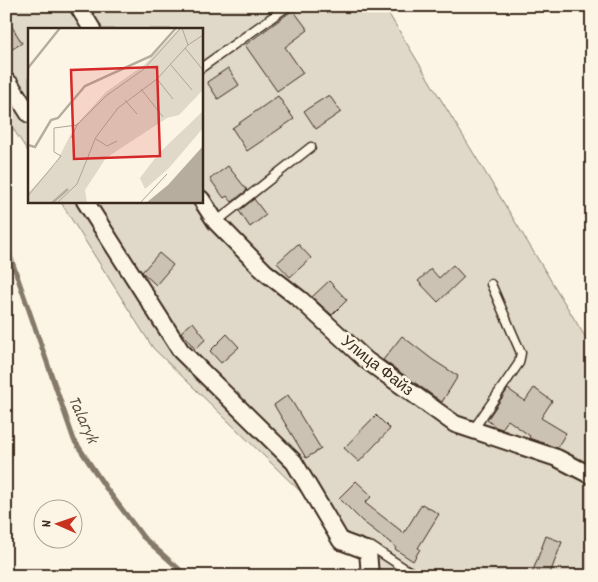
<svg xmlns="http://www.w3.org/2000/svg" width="598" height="582" font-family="Dekko,sans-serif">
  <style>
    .green { fill: #e0d8c8; stroke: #8e8173 }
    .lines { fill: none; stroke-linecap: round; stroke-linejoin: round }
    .stream { stroke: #85796b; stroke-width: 5 }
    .building { fill: #ccc2b3; stroke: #3b2a1e }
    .service-casing { stroke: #3b2a1e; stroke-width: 11 }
    .minor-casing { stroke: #3b2a1e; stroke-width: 20 }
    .service { stroke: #fcf5e5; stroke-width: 8 }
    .minor { stroke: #fcf5e5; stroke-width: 16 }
    .labels { text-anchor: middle; stroke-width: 5; stroke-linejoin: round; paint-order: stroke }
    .street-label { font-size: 16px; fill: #3b2a1e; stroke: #fcf5e5 }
    .water-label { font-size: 18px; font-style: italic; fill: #605144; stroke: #fcf5e5 }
    .inset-river { fill: none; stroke: #b7ad9e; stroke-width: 2.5 }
    .inset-road { fill: none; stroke: #afa495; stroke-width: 1 }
    .view { fill: #d62828; fill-opacity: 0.15; stroke: #d62828; stroke-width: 2.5 }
    .inset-edge { fill: none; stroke: #3b2a1e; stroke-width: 2.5 }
  </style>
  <rect width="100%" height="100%" fill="#fcf5e5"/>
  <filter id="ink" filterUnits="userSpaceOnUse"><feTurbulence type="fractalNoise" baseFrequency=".02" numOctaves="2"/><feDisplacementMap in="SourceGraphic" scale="10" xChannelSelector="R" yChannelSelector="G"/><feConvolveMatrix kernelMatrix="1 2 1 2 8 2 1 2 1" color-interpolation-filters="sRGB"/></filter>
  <g filter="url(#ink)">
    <path class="green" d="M6 6H384L592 348V576H394L380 569 153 348 60 201H201V29H29V153L6 118Z"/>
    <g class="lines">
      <path class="stream" d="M6 244 74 440 106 488 143 537 187 576"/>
    </g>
    <path class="building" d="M293 10 308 30 285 47 303 73 277 91 245 45Z
      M6 17 22 43 6 53Z
      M228 68 239 85 218 99 207 82Z
      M329 95 341 112 316 129 304 111Z
      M278 96 294 119 247 151 232 128Z
      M228 166 247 190 232 202 227 196 224 198 210 179Z
      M254 199 266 215 250 227 239 211Z
      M298 244 311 258 290 277 277 263Z
      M159 253 173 265 156 285 142 272Z
      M453 265 464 277 438 302 418 281 431 269 439 278Z
      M329 281 347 300 332 315 312 297Z
      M193 322 206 339 195 349 181 332Z
      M227 334 239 347 221 363 210 351Z
      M402 336 433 360 458 376 442 402 383 360Z
      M534 388 552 401 541 418 566 433 557 448 529 438 530 436 508 420 502 429 496 427 487 420 508 389 525 401Z
      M288 395 321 449 306 458 274 405Z
      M376 415 390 429 359 462 344 448Z
      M356 481 372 496 365 503 404 533 422 504 439 514 418 548 420 549 413 561 395 549 396 547 362 521 339 498Z
      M546 536 562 542 549 576H531Z"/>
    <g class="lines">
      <defs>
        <path id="service" d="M201 68 288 6
          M216 222 311 147
          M473 430 519 363 521 353 491 284
          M367 546 372 547 404 568 418 576"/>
        <path id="minor" d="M78 6 92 29
          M6 81 10 84 29 114
          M201 199 216 222 265 272 301 300 366 360 455 424 557 458 592 476
          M85 201 181 351 294 462 341 541 368 551 370 576"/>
      </defs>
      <use href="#service" class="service-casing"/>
      <use href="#minor" class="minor-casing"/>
      <use href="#service" class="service"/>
      <use href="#minor" class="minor"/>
    </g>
  </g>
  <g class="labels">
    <g class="street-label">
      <text transform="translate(378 365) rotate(38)" y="6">Улица Файз</text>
    </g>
    <g class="water-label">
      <text transform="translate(84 419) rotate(66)" y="6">Talaryk</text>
    </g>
  </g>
  <g transform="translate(28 28)">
    <rect width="175" height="175" fill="#fcf5e5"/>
    <path d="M151 0H175V62L151 87 139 90 78 130 57 162 59 175H0V165L28 135 47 98 78 64 116 37ZM175 83V100L141 140 117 161 112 150 131 125Z" fill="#e0d8c8"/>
    <path d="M175 118V175H118L140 157Z" fill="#b7ad9e"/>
    <path class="inset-river" d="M0 40 32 0M0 117 7 119 23 92 30 90 57 58 123 28 148 0M24 175 40 161"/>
    <path class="inset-road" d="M154 0 160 17M157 20 175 42M143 37 164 62M129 51 145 71M113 61 135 89M97 72 109 86M43 110 50 95M68 111 79 118 89 113M0 168 33 128 26 124V100L49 97 78 68 116 41 153 0M29 175 49 156 68 109 90 80 129 51 160 17 175 7M112 175 139 146"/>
    <path class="view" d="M129 39 132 128 46 131 43 42Z"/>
    <rect width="175" height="175" class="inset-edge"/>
  </g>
  <rect width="598" height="582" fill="none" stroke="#fcf5e5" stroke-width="25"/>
  <rect x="12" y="12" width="573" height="557" fill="none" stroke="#3b2a1e" stroke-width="2" filter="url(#ink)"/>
  <g transform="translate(58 524) rotate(272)"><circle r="24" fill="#fcf5e5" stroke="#afa495"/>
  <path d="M0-4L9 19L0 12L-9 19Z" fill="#c8321e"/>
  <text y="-8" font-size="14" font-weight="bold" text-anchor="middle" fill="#3b2a1e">N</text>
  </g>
</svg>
